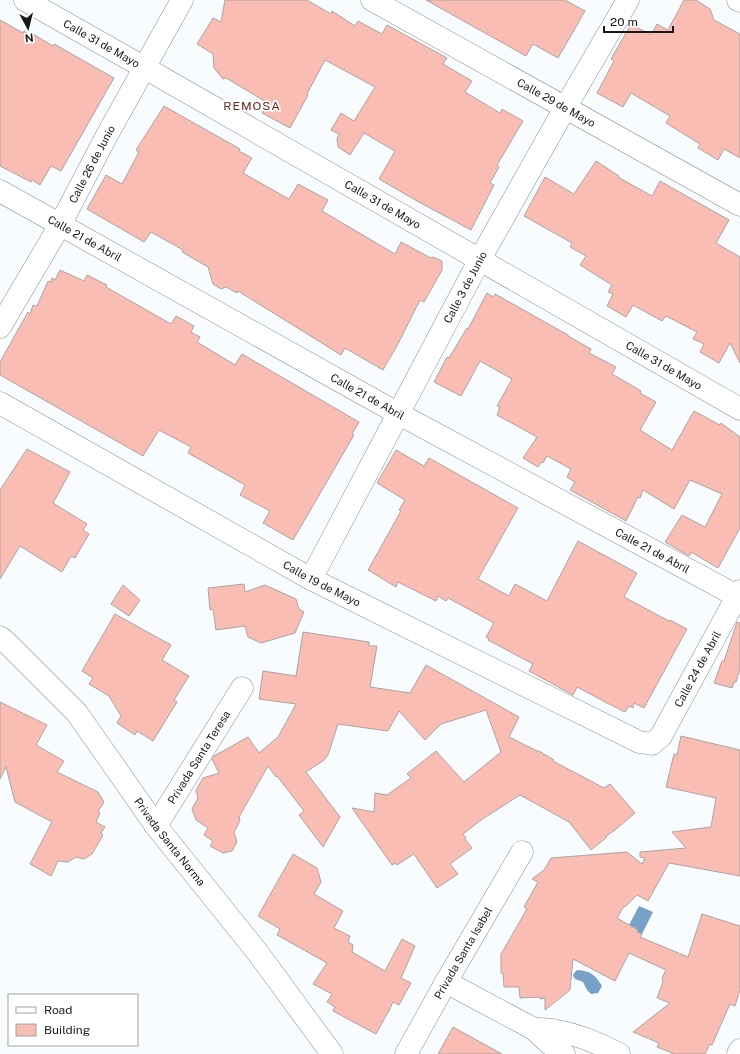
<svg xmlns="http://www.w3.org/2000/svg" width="740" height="1054" font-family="'Public Sans',sans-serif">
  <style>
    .water { fill: #77a1c6 }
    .building { fill: #fabdb4; stroke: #aaa4a3 }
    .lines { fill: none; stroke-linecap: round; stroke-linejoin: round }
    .minor-casing { stroke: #888d90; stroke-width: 23 }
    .secondary-casing { stroke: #888d90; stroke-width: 23 }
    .minor { stroke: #fff; stroke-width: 22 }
    .secondary { stroke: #fff; stroke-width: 22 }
    .labels { text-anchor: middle; stroke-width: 3.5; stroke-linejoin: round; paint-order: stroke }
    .street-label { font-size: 11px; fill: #17181a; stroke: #fff }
    .neighbourhood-label { font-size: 12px; letter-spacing: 1px; fill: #6b2620; stroke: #fff }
  </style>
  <rect width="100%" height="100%" fill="#f8fcff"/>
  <path class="water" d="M639 906 653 912 642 934 637 932 638 930 634 927H628Z
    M577 970C590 971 595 974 602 986L598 993 591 994 587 990 583 982 575 979 573 976 574 973Z"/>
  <path class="building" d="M225 0H307L331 14 332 11 355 26 358 21 382 34 387 25 447 58 443 64 472 81 465 92 500 113 502 109 523 121 497 165 499 167 490 183 494 185 471 230 417 201 379 179 395 151 364 133 350 155 338 147 337 139 339 134 331 130 341 113 354 121 375 87 325 60 307 94 308 95 290 128 262 113 268 103 226 78 223 79 214 68 213 54 197 44 213 18 221 22Z
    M426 0H565L585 11 558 58 533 44 526 56Z
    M684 0H696L710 9 714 20 740 34V158L724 149 718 160 698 148 700 144 666 123 670 116 631 93 623 107 597 93 614 61 611 59 631 24 651 35 657 24 668 30Z
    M0 20 23 33 24 31 32 36 33 34 53 46 54 44 114 78 61 171 51 166 40 185 32 180 31 182 0 166Z
    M164 106 240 149 239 151 252 158 243 173 289 199 298 184 328 200 322 211 395 254 401 242 431 258 433 257 442 261V270L424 302 420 300 398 344 383 370 345 348 341 355 238 291 237 293 226 287 221 289 213 284 208 267 182 252 183 250 151 232 144 242 87 209 106 175 122 184 139 152 136 150Z
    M596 161 619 176 618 177 652 196 660 181 729 220 716 243 740 257V363L730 343 719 363 700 352 704 344 693 339 697 332 666 316 662 321 633 305 626 317 607 306 613 294 608 292 612 285 580 265 586 256 570 247 572 243 524 216 545 177 574 194Z
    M60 270 84 281 87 275 107 285 106 287 171 324 176 316 194 326 191 332 200 337 197 342 235 365 242 354 359 422 352 434 354 435 293 540 263 523 270 511 240 495 245 485 188 453 191 447 159 430 143 456 0 375V362L28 312 30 314 33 305 37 306 48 281 51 282 52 278 55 280Z
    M487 293 493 297 495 294 568 335V336L591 349 589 353 616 367 612 374 641 391 640 393 656 402 640 430 672 450 694 411 720 425 721 423 740 437V528L718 568 691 552 689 556 665 542 682 515 705 527 722 494 690 480 674 509 643 490 640 498 638 497 626 521 570 490 575 482 567 477 571 469 547 456 543 463 542 462 538 467 523 458 537 437 497 415 500 407 497 406 512 379 480 361 461 396 434 382 447 357 449 358 467 328 468 329Z
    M27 449 70 472 53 503 87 524 83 530 89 534 75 558 71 556 62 572 20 546 0 579V490Z
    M396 450 424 466 429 458 518 508 478 579 509 596 515 584 547 601 578 541 637 573 624 597 669 621 670 620 687 629 644 708 634 703 633 708 629 706 625 712 607 703 577 687 573 695 571 694 529 671 533 664 488 640 489 639 486 637 494 623 448 598 446 601 438 596 436 601 398 582 396 587 368 570 401 511 399 510 405 500 377 483Z
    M244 584 245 592 265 585 296 599 299 609 304 612 295 633 261 643 248 637 245 626 216 630 213 609 210 610 208 588Z
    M123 585 140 600 129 616 111 604Z
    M115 614 171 645 162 660 189 676 174 700 177 702 153 741 137 731 135 735 117 723 121 716 109 696 89 684 93 678 82 671Z
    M737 622 740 623V669L736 682H734L732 688 714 683 722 661H724Z
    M303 632 369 642V646H377L370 687 410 693 426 665 519 717 509 737 537 751H539L554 760 553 761 604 788 610 784 635 813 615 830 606 836 607 837 591 850 569 822 520 795 481 820 463 834 466 838 465 839 472 848 450 864 458 874 437 888 414 854 397 865 396 863 392 865 352 808 374 812 375 793 387 795 411 778 407 774 436 751 464 782 501 752 486 710 441 724 425 740 399 711 388 731 338 724 328 755 323 761 306 772 340 817 323 847 299 815 304 811 277 776 276 777 268 766 239 817 240 821 234 832 237 842 232 851 223 853 210 846 213 841 204 835 208 828 196 820 192 809 198 798 196 790 203 778 219 773 212 759 214 756 248 737 259 753 278 737 296 704 259 699 263 671 296 676Z
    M0 702 47 725 36 745 64 761 57 772 98 792 104 802 98 812 100 813 96 822 105 827 101 833 103 835 92 854 84 859 76 857 68 862 58 861 51 876 30 864 52 822 15 802 6 767 0 779Z
    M681 736 740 750V876L669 863 648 901 637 895 625 907 624 906 617 918 638 930 637 932 642 934 640 937 688 957 702 914 740 926V990L735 1006 730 1004 712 1045 710 1044 705 1054H674L657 1047 659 1043 633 1032 670 1003 657 998 663 982 662 978 666 970 629 953 615 981 573 959 570 990 545 1010V998L540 999V997L520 998 519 987H504L503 973H501V954L527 909 524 907 538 882 532 879 544 870 551 858 627 852 642 864 645 858 640 857V852L686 848 672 832 711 827 716 798 666 787 674 754 677 755Z
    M293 854 317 868 321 882 314 894 343 911 334 928 350 936 348 942 353 945 352 952 385 971 402 939 415 946 401 978 411 983 399 1005 393 1002 388 1013 387 1014 376 1034 333 1011 335 1007 327 1002 332 994 313 984 327 963 277 935 280 929 258 916Z
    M453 1027 502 1054H438Z"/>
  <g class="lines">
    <defs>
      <g id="minor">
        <path id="s1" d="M25 0 145 68 740 409"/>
        <path id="s2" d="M372 0 740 205"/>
        <path d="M738 0 740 1"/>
        <path id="s3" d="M0 191 399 414 737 596"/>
        <path id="s4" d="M0 327 60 225 106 137 182 0"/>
        <path id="s5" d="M0 403 311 579 639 742 652 744 661 736 740 591"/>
        <path id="s6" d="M311 579 480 259 565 108 628 0"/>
        <path id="s7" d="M0 637 7 643 77 713 156 826 258 953 332 1054"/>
        <path id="s8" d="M156 826 242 688"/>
        <path d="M446 982 534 1029 550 1044 564 1054"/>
        <path d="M534 1029C541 1029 547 1029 553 1030 576 1034 599 1043 619 1054"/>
        <path id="s9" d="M406 1054 446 982 522 852"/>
      </g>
      <path id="secondary" d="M738 1054 740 1050"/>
    </defs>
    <use href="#minor" class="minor-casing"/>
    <use href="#secondary" class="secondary-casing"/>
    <use href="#minor" class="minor"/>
    <use href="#secondary" class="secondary"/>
  </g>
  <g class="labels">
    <g class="street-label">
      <text dy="4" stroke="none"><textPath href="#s1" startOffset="88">Calle 31 de Mayo</textPath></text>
      <text dy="4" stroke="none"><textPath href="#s2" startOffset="211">Calle 29 de Mayo</textPath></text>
      <text dy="4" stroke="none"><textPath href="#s4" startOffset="187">Calle 26 de Junio</textPath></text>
      <text dy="4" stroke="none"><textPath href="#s1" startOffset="412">Calle 31 de Mayo</textPath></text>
      <text dy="4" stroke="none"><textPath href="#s3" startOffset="97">Calle 21 de Abril</textPath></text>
      <text dy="4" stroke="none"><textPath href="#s6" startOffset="330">Calle 3 de Junio</textPath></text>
      <text dy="4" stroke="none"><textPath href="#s1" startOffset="736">Calle 31 de Mayo</textPath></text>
      <text dy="4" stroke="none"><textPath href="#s3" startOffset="421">Calle 21 de Abril</textPath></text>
      <text dy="4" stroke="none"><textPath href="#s3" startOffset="745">Calle 21 de Abril</textPath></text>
      <text dy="4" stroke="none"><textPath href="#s5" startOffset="369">Calle 19 de Mayo</textPath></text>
      <text dy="4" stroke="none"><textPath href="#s5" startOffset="825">Calle 24 de Abril</textPath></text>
      <text dy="4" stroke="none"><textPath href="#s8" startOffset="81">Privada Santa Teresa</textPath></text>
      <text dy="4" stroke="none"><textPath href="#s7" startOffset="267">Privada Santa Norma</textPath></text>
      <text dy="4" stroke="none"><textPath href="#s9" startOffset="116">Privada Santa Isabel</textPath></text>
    </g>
    <g class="neighbourhood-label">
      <text x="252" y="110">REMOSA</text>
    </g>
  </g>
  <rect x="8" y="994" width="130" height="52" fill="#ffffff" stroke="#a2a3a3"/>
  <rect x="16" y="1007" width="20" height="6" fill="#ffffff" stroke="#a2a3a3"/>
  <text x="44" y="1014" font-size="12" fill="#17181a">Road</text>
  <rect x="16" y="1024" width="20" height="12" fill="#fabdb4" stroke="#a2a3a3"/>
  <text x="44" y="1034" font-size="12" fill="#17181a">Building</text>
  <g transform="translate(28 28) rotate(173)" stroke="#ffffff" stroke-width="3" paint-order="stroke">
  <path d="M0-3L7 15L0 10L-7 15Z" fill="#17181a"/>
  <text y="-6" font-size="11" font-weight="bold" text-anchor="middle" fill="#17181a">N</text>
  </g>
  <path d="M604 26v6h69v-6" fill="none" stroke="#17181a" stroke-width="2"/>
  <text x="610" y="26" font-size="12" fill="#17181a" stroke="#ffffff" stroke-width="3" paint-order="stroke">20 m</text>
</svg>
